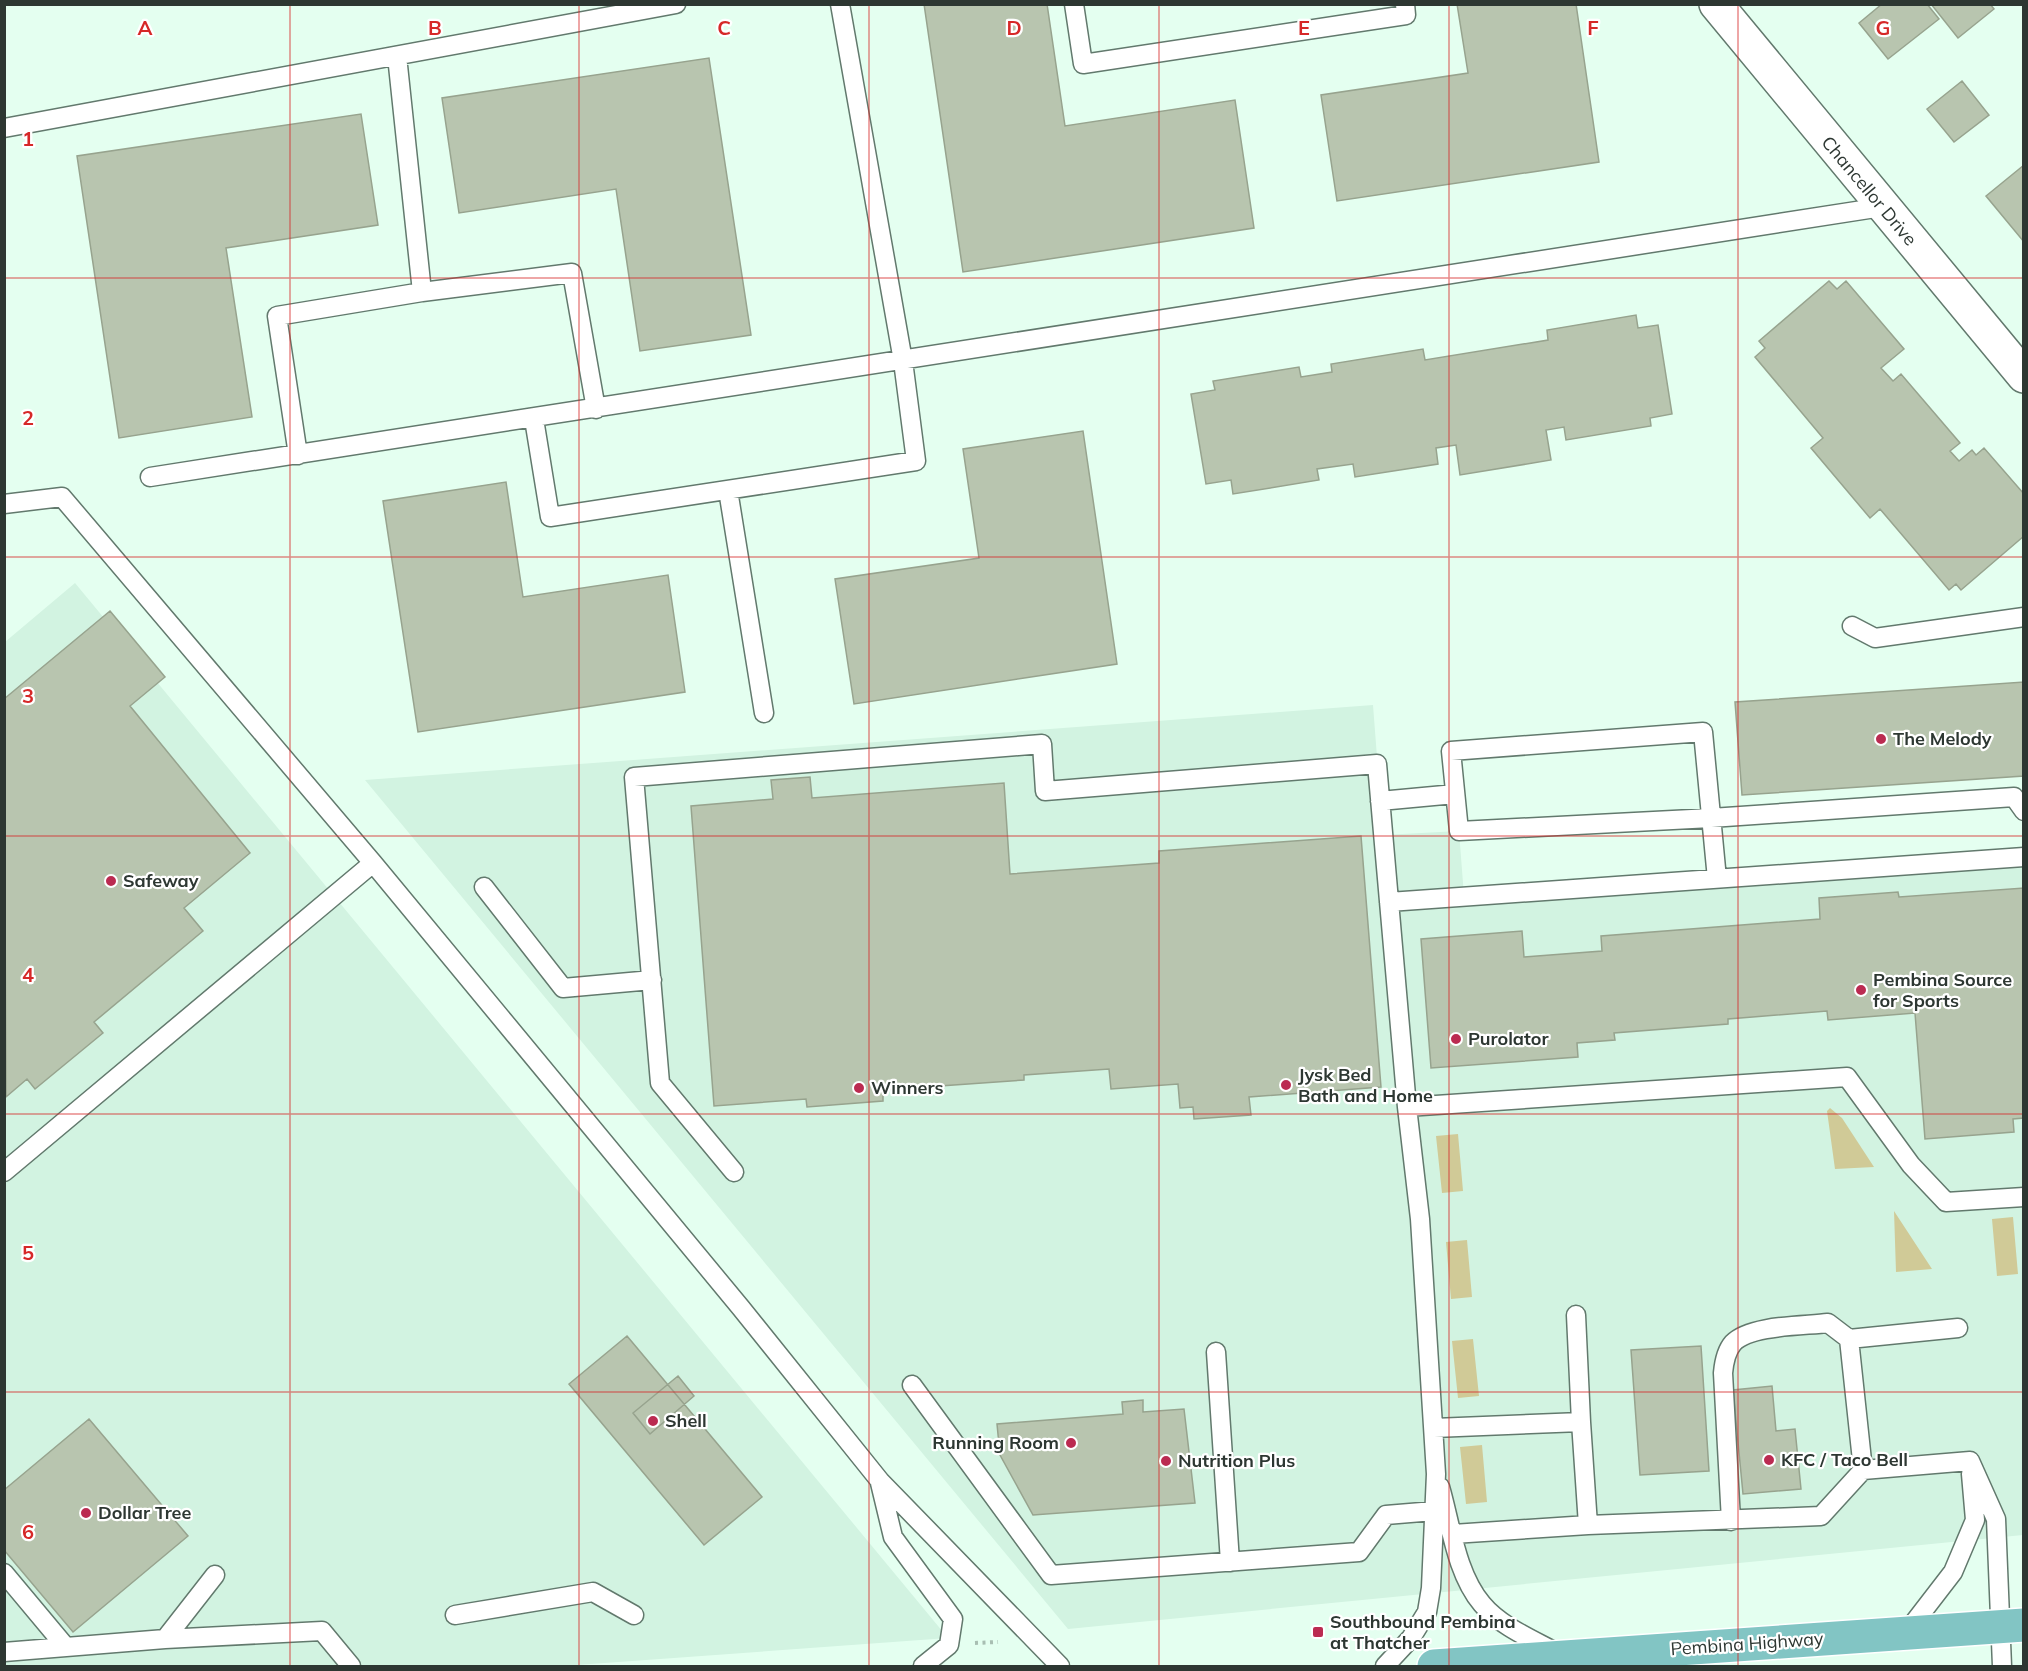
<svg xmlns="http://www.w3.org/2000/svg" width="2028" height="1671" font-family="Mulish,sans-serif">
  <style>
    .built { fill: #d2f3e1 }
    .green { fill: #d0ca97 }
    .building { fill: #b8c5af; stroke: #97a38e; stroke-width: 1.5 }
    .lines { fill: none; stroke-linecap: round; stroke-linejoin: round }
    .service-casing { stroke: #62796d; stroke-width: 21 }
    .tertiary-casing { stroke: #62796d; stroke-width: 36 }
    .primary-casing { stroke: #fff; stroke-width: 36 }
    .path { stroke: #a8beb2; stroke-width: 4; stroke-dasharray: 3 4.5; stroke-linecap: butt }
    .service { stroke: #fff; stroke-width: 18 }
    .tertiary { stroke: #fff; stroke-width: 33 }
    .primary { stroke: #82c5c4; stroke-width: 33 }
    .grid { fill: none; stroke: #d62828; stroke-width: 1.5; stroke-opacity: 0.55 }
    .poi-dot { fill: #bb2b51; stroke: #fff; stroke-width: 2 }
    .labels { text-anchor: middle; stroke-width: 4.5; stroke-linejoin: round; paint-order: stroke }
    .street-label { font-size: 18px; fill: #2d3732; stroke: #fff }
    .poi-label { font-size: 18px; font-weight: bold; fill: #2d3732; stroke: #fff; text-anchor: start }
    .grid-label { font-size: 20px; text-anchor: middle; font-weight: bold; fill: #d62828; stroke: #fff; stroke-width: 4.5; stroke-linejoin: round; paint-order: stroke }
  </style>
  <rect width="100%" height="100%" fill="#e4fff0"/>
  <path class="built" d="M75 583 948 1638 563 1666H5V642Z
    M1373 705 1383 835 1459 831 1464 896 2023 857V1535L1068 1629 365 780Z"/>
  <path class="green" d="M1830 1108 1842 1118 1874 1167 1835 1169 1827 1111Z
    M1458 1134 1463 1191 1442 1193 1436 1136Z
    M1894 1211 1932 1269 1896 1272Z
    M2013 1217 2018 1274 1997 1276 1992 1219Z
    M1467 1240 1472 1297 1451 1299 1446 1242Z
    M1473 1339 1479 1396 1458 1398 1452 1341Z
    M1482 1445 1487 1502 1466 1504 1460 1447Z"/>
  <path class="building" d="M924 4H1047L1065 126 1235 100 1254 228 963 272Z
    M1457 4H1576L1599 162 1337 201 1321 95 1468 73Z
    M1882 4H1927L1939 19 1888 59 1859 23Z
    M1931 4H1990L1994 9 1958 38Z
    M709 58 751 335 640 351 616 189 459 213 442 98Z
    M1962 81 1989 115 1954 142 1927 109Z
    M361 114 378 225 226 248 252 417 119 438 77 156Z
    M2024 165V242L1986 196Z
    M1829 281 1837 289 1846 281 1904 349 1881 368 1893 381 1901 374 1960 443 1950 451 1959 461 1972 450 1976 455 1984 448 2024 494V536L1961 590 1956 584 1949 590 1880 509 1870 518 1811 448 1823 438 1755 357 1765 348 1759 341Z
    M1636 315 1638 328 1658 325 1672 414 1650 418 1651 426 1566 440 1564 427 1546 430 1551 460 1460 475 1456 445 1436 448 1438 464 1355 477 1353 464 1317 469 1319 480 1233 494 1231 480 1206 484 1191 394 1215 390 1213 381 1299 367 1301 377 1332 372 1331 364 1423 349 1425 360 1548 340 1547 330Z
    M1083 431 1117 664 854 704 835 579 979 558 963 449Z
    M506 482 523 597 668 575 685 692 418 732 383 501Z
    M110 611 165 677 130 706 250 853 184 908 203 931 94 1022 103 1033 35 1089 27 1079 6 1097 4 699Z
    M2024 682V776L1742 795 1735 702Z
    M810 777 812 798 1004 783 1010 874 1159 863V851L1361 836 1381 1087 1249 1097 1251 1115 1194 1119 1193 1107 1180 1108 1178 1084 1111 1089 1109 1069 1024 1075V1080L883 1090V1101L807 1107 806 1099 714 1106 691 806 773 799 771 780Z
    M2024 888V1118L2013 1119 2014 1132 1925 1139 1915 1013 1828 1020 1827 1011 1728 1019V1024L1614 1033 1615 1040 1577 1043 1578 1057 1431 1068 1421 939 1522 931 1524 957 1602 951 1601 936 1820 919 1819 898 1898 892 1899 897Z
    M627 1336 762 1497 704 1545 569 1384Z
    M1701 1346 1709 1471 1640 1475 1631 1350Z
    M678 1376 694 1396 650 1434 633 1413Z
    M1772 1386 1776 1431 1795 1429 1801 1489 1743 1494 1733 1390Z
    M1143 1400V1412L1184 1409 1195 1503 1033 1515 1000 1455 997 1424 1123 1414 1122 1402Z
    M89 1419 188 1536 73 1632 4 1550V1490Z"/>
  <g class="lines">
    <defs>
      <path id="service" d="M1074 4 1083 64 1406 15 1405 4
        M397 56 422 292 572 273 596 409
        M4 128 676 4
        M534 419 550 517 916 461 903 361 840 4
        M298 455 277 316 422 292
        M150 477 1882 207
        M728 490 764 713
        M4 504 62 497 373 863 741 1308 880 1481 1060 1666
        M1852 626 1875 638 2024 617
        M1380 801 1455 794
        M1717 879 1703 732 1451 751 1459 831 1711 818 2014 797 2024 811
        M484 887 563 988 652 980
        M1389 902 2024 857
        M1407 1107 1847 1077 1911 1165 1946 1202 2024 1197
        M4 1172 373 863
        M734 1172 660 1083 634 777 1042 744 1045 791 1377 764 1407 1107 1420 1219 1436 1474 1431 1588 1427 1612 1411 1638 1385 1666
        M1216 1352 1230 1562
        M912 1385 1051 1575 1359 1552 1386 1515 1434 1511
        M1434 1428 1581 1422 1576 1315
        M1970 1461 1996 1519 2002 1666
        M1863 1470 1849 1339 1958 1328
        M880 1483 893 1537 953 1619 949 1645 923 1666
        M1440 1487C1451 1525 1456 1573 1482 1604 1501 1627 1534 1640 1559 1654
        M1731 1521 1723 1373C1724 1362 1726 1351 1733 1343 1750 1325 1804 1326 1828 1323L1849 1339
        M1588 1525 1821 1516 1863 1470 1970 1461
        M1453 1534 1588 1525 1581 1422
        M4 1573 65 1646
        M455 1615 593 1592 634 1615
        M1906 1633 1953 1572 1975 1520 1971 1474
        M165 1639 215 1575
        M4 1652 165 1639 322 1631 351 1666"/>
      <path id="tertiary" d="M1716 4 2024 376"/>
      <path id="primary" d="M1434 1666 2024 1625"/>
    </defs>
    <use href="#service" class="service-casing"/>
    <use href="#tertiary" class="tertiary-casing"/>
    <use href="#primary" class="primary-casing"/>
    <path class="path" d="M975 1643 998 1642"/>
    <use href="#service" class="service"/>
    <use href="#tertiary" class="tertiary"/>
    <use href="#primary" class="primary"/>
  </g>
  <path class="grid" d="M290 4V1666M579 4V1666M869 4V1666M1159 4V1666M1449 4V1666M1738 4V1666M4 278H2024M4 557H2024M4 836H2024M4 1114H2024M4 1392H2024"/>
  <g class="poi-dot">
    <circle cx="1881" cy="739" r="6"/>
    <circle cx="111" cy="881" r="6"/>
    <circle cx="1861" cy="990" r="6"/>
    <circle cx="1456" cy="1039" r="6"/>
    <circle cx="1286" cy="1085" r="6"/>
    <circle cx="859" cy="1088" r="6"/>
    <circle cx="653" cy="1421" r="6"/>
    <circle cx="1071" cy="1443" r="6"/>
    <circle cx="1769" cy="1460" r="6"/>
    <circle cx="1166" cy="1461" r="6"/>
    <circle cx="86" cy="1513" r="6"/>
    <rect x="1312" y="1626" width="12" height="12" rx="3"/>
  </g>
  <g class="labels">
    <g class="street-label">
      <text transform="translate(1869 191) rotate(50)" y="6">Chancellor Drive</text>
      <text transform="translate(1747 1644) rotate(-4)" y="6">Pembina Highway</text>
    </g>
    <g class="poi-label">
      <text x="1893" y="745">The Melody</text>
      <text x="123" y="887">Safeway</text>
      <text x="1873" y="986">Pembina Source<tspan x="1873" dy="21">for Sports</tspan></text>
      <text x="1468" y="1045">Purolator</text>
      <text x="1298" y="1081">Jysk Bed<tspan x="1298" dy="21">Bath and Home</tspan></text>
      <text x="871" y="1094">Winners</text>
      <text x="665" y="1427">Shell</text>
      <text x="1059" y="1449" text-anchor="end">Running Room</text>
      <text x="1781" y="1466">KFC / Taco Bell</text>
      <text x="1178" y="1467">Nutrition Plus</text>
      <text x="98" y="1519">Dollar Tree</text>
      <text x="1330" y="1628">Southbound Pembina<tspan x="1330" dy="21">at Thatcher</tspan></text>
    </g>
  </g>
  <g class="grid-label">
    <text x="145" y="35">A</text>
    <text x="435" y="35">B</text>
    <text x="724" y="35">C</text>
    <text x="1014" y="35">D</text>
    <text x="1304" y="35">E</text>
    <text x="1593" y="35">F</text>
    <text x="1883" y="35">G</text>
    <text x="28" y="146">1</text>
    <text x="28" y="425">2</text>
    <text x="28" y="703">3</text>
    <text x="28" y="982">4</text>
    <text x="28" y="1260">5</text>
    <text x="28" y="1539">6</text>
  </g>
  <rect width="2028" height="1671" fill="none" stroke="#2d3732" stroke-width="12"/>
</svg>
